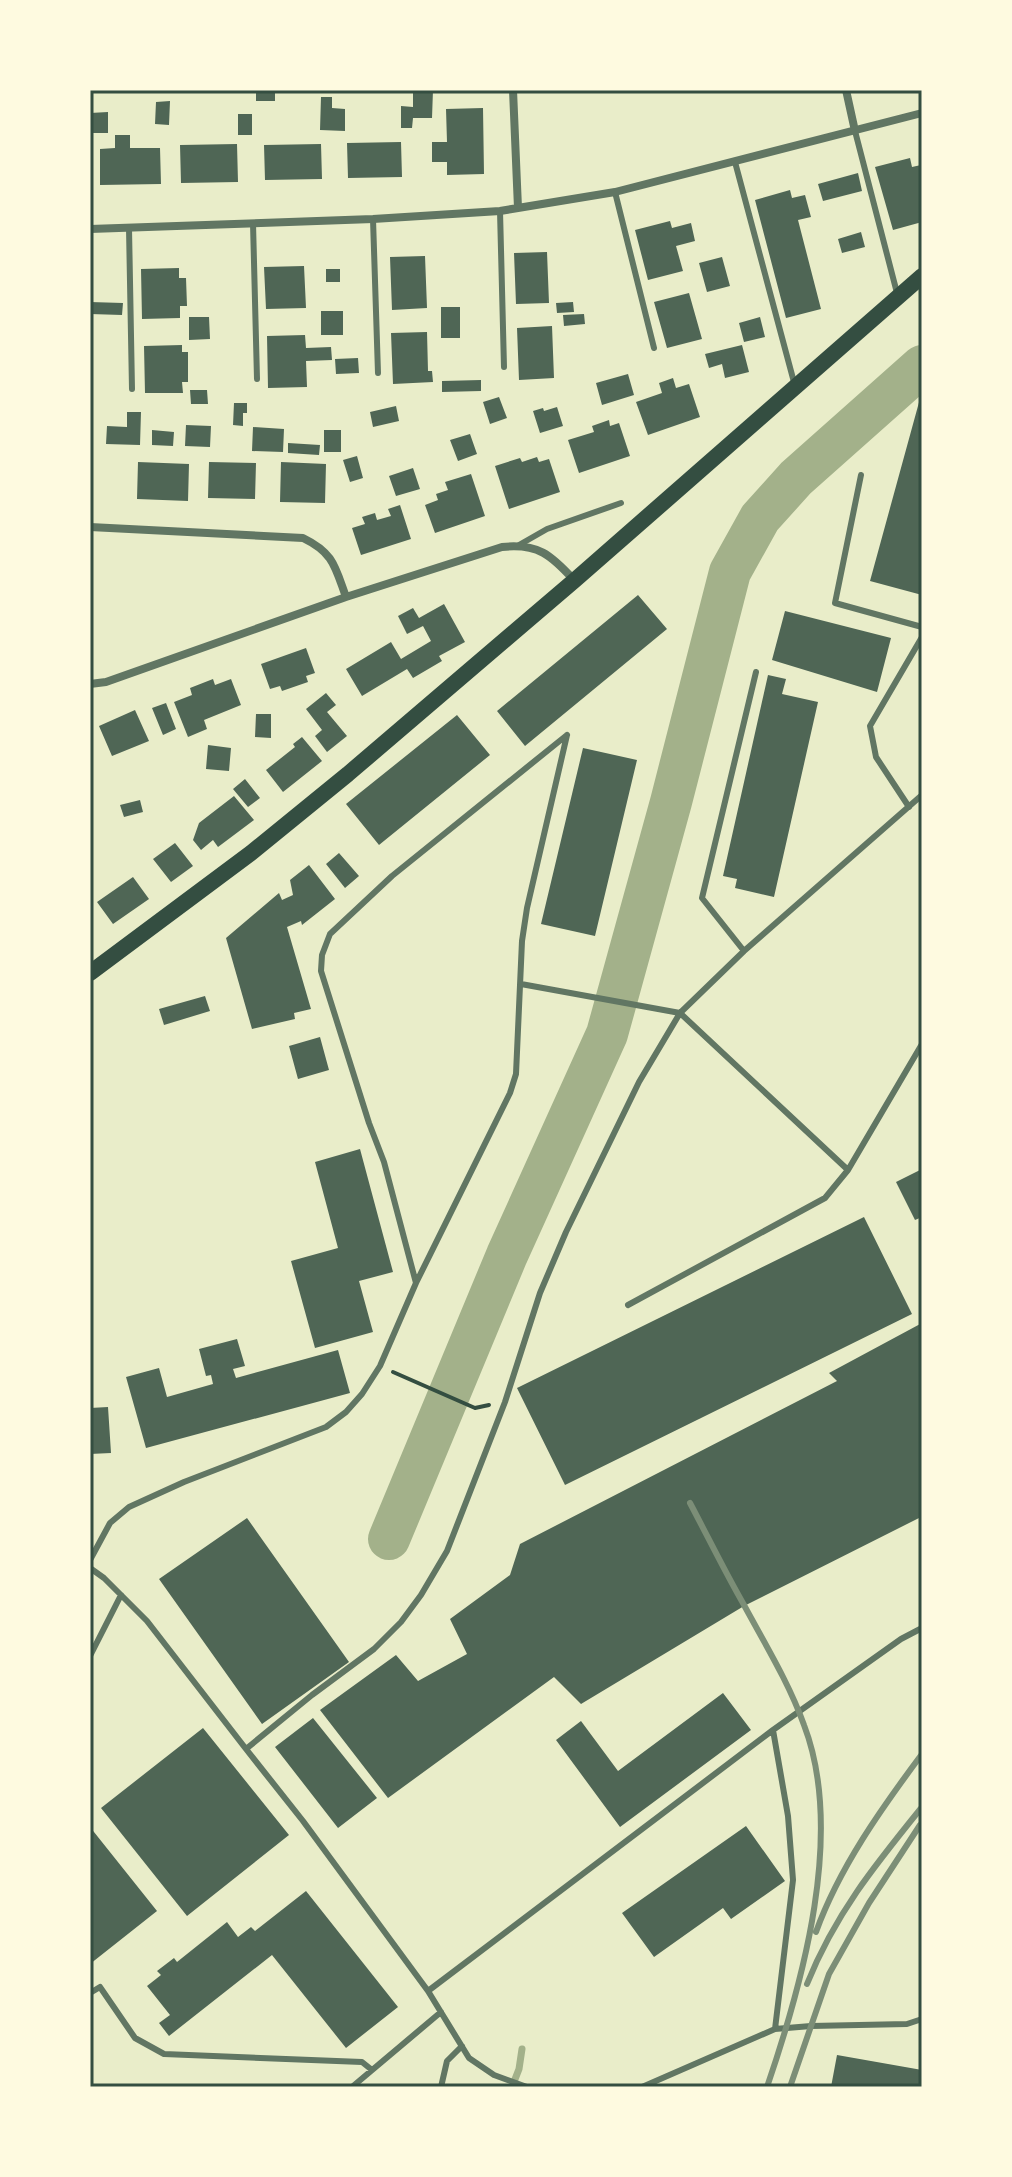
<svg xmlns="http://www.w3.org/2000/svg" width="1012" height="2177" font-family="Rubik,sans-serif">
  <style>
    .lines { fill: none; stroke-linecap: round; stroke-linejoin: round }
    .stream { stroke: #a3b18a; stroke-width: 7 }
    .river { stroke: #a3b18a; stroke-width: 42 }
    .building { fill: #4f6655 }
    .path { stroke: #344e41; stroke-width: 4 }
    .service { stroke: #617663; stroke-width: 6 }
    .minor { stroke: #617663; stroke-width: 8 }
    .secondary { stroke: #344e41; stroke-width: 16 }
    .rail { stroke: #7c8e77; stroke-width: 6 }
    .neatline { fill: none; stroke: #344e41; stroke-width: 3 }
  </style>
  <rect width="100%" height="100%" fill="#e9edc9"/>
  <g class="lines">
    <path class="stream" d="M512 2087 519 2069 522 2049"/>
    <path class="river" d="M389 1539 507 1255 607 1034 671 802 730 572 760 518 796 478 922 366"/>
  </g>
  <path class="building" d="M256 90H275V101H256Z
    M413 90H433L432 118H413L412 128H401V106L413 107Z
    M321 97H332V108L345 109V131L320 130Z
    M170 101 169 125 155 124 156 102Z
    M483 108 484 174 447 175V162H432V142H447L446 109Z
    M108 112V133H90V113Z
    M238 114H252V135H238Z
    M115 135H130V148H160L161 184 100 185V149L115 148Z
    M401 142 402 177 348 178 347 143Z
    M237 144 238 182 181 183 180 145Z
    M321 144 322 179 265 180 264 145Z
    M910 158 912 167 921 165 922 167V222L893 230 875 167Z
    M858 173 862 191 823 201 818 184Z
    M790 190 792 198 805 195 811 217 798 220 821 309 786 318 755 200Z
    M670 221 672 228 691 223 695 241 676 246 683 271 648 280 635 230Z
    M861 232 865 247 842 253 838 239Z
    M547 252 549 303 516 304 514 253Z
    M425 256 427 308 392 310 390 257Z
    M722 257 730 286 707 292 699 263Z
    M304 266 306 308 266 309 264 267Z
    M179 268V278H186L187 306H180V318L142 319 141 269Z
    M326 269H340V282H326Z
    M689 293 702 339 667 348 654 302Z
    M90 302 123 303 122 315 90 314Z
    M573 302 574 312 557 313 556 303Z
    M441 307H460V338H441Z
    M321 311H343V335H321Z
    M584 314 585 324 564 326 563 315Z
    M189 317H209L210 339 189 340Z
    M760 317 765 337 744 342 739 323Z
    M552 326 554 378 519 380 517 328Z
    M427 332 428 371H432L433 382 393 384 391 333Z
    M305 335 306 348 331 347 332 360 306 361 307 387 268 388 267 336Z
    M182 345V352H188V382H182L183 393H145L144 346Z
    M742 345 749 372 725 378 722 364 709 368 705 354Z
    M358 358 359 373 336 374 335 359Z
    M628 374 634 395 602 405 596 383Z
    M673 378 676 388 689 384 700 417 648 435 636 402 662 393 659 383Z
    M481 380V391L442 392V381Z
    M190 390H207L208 404H191Z
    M921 395H922V595L870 581Z
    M499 397 507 418 490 424 483 402Z
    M234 403H247V413H243V426L233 425Z
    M396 406 399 421 373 427 370 412Z
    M557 407 563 426 540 433 533 411 543 408 544 411Z
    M127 412H141L140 445 106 444 107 426 127 427Z
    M609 420 610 426 619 423 630 456 579 473 568 440 594 432 592 426Z
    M186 425 211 426 210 447 185 446Z
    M253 427 284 429 283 452 252 451Z
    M152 430 174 432 173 446 152 445Z
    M324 430H341V452H324Z
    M470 434 477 454 458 461 450 440Z
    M288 443 320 445 319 455 288 453Z
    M357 456 363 478 350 482 343 460Z
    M537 457 539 462 549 459 560 492 509 509 495 466 520 458 522 462Z
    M138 462 189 464 188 501 137 499Z
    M209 462 256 463 255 499 208 498Z
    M281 462 326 464 325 503 280 502Z
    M413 468 420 489 396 496 389 476Z
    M471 474 485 516 435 533 425 505 438 500 436 494 448 490 445 482Z
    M400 505 411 539 361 555 352 528 365 524 362 517 375 513 377 520 391 516 388 509Z
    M638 595 667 629 525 746 497 711Z
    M444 604 465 642 439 656 442 661 413 678 407 669 362 696 346 669 391 642 401 659 431 641 423 626 407 634 398 616 413 608 419 618Z
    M785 611 891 638 877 692 772 660Z
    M306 648 315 673 306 676 308 682 282 691 280 686 270 689 261 664Z
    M768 675 786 679 782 694 818 702 774 897 735 888 737 879 723 876Z
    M213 679 215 685 231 679 241 705 204 720 207 729 188 737 174 702 192 695 190 688Z
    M326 693 336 705 327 712 347 736 327 752 315 736 322 730 306 709Z
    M166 703 176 729 163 735 152 708Z
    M135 710 149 741 112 756 99 726Z
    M256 714H271V738L255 737Z
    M457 715 490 755 379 845 346 804Z
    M302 737 322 761 283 792 266 770 295 747 293 744Z
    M208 745 231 748 229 771 206 769Z
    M583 748 637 760 595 936 541 924Z
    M245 779 260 798 248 807 233 789Z
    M234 796 254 820 218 847 213 840 201 850 193 840 199 823Z
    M140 800 143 812 124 817 120 805Z
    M175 843 193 866 171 882 153 859Z
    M339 853 359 876 345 888 326 864Z
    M309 865 335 899 302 925 301 921 287 927 311 1009 294 1013 295 1019 252 1029 226 938 279 893 282 900 293 895 290 880Z
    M133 877 149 899 113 924 97 902Z
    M205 996 210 1011 164 1025 159 1009Z
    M320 1037 329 1070 298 1079 289 1046Z
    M360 1149 393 1272 359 1281 373 1332 315 1348 291 1261 338 1248 315 1162Z
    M922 1169V1217L915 1220 896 1182Z
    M864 1217 912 1314 565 1485 517 1388Z
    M922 1323V1525L919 1518 744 1606 581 1704 554 1677 388 1798 320 1710 396 1655 418 1681 467 1654 450 1619 510 1575 520 1544 837 1381 829 1373Z
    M237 1339 245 1366 233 1369 236 1378 338 1350 350 1393 146 1448 126 1377 159 1368 167 1397 213 1384 211 1375 206 1376 199 1349Z
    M108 1407 111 1453 90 1454V1408Z
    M247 1518 349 1662 262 1724 159 1579Z
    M723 1693 751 1730 620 1827 556 1740 581 1721 618 1771Z
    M313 1718 377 1798 338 1828 275 1747Z
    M203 1728 289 1835 187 1916 101 1808Z
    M746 1826 785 1881 731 1919 723 1908 654 1957 622 1913Z
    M90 1827 157 1911 90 1964Z
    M306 1891 398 2007 346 2048 272 1955 169 2036 159 2023 170 2015 147 1986 161 1975 157 1971 174 1958 177 1962 227 1922 238 1937 251 1927 255 1931Z
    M837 2055 922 2070V2087H831Z"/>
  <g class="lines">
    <path class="path" d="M393 1372 475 1408 489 1405"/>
    <path class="service" d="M855 131 897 293
      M735 162 795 386
      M615 192 654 348
      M500 211 504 367
      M373 219 378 373
      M253 223 257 379
      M129 228 132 389
      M861 475 835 603 922 627
      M519 545 547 529 621 503
      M909 807 876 757 870 726 922 637
      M744 951 702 898 756 672
      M521 984 680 1013 848 1170
      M416 1283 384 1162 369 1123 321 971 322 955 330 934 392 876 567 735
      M628 1305 825 1198 848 1170 922 1044
      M90 1560 110 1523 129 1507 184 1482 326 1427 346 1412 362 1394 380 1366 416 1283 510 1093 516 1074 522 941 527 908 567 735
      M90 1568 104 1578 147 1621 246 1749 312 1695 374 1649 401 1622 421 1595 447 1551 505 1402 540 1293 566 1232 639 1082 680 1013 744 951 922 795
      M90 1656 121 1595
      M773 1730 901 1639 922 1628
      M246 1749 303 1821 428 1991 469 2058 494 2075 527 2087
      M428 1991 773 1730 788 1816 793 1880 775 2029
      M90 1993 100 1987 135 2038 164 2054 362 2062 372 2070
      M352 2087 441 2012
      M441 2087 447 2061 462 2046
      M642 2087 775 2029 811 2026 907 2024 922 2019"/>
    <path class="minor" d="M513 90 518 208
      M846 90 855 131
      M90 229 373 219 500 211 615 192 922 113
      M90 527 303 538C334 553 335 567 346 597
      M90 684 106 682 346 597 502 547C538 543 551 555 574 580"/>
    <path class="secondary" d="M90 973 251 853 348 774 575 580 922 276"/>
    <path class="rail" d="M690 1503C708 1537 725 1572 744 1605 765 1644 789 1683 804 1725 845 1832 803 1982 767 2087
      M816 1932C839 1868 881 1809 922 1754
      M807 1984C835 1914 875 1865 922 1807
      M790 2087 829 1974 869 1903 920 1825"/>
  </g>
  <rect width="1012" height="2177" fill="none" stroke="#fefae0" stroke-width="184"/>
  <rect x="92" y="92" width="828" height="1993" class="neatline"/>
</svg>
